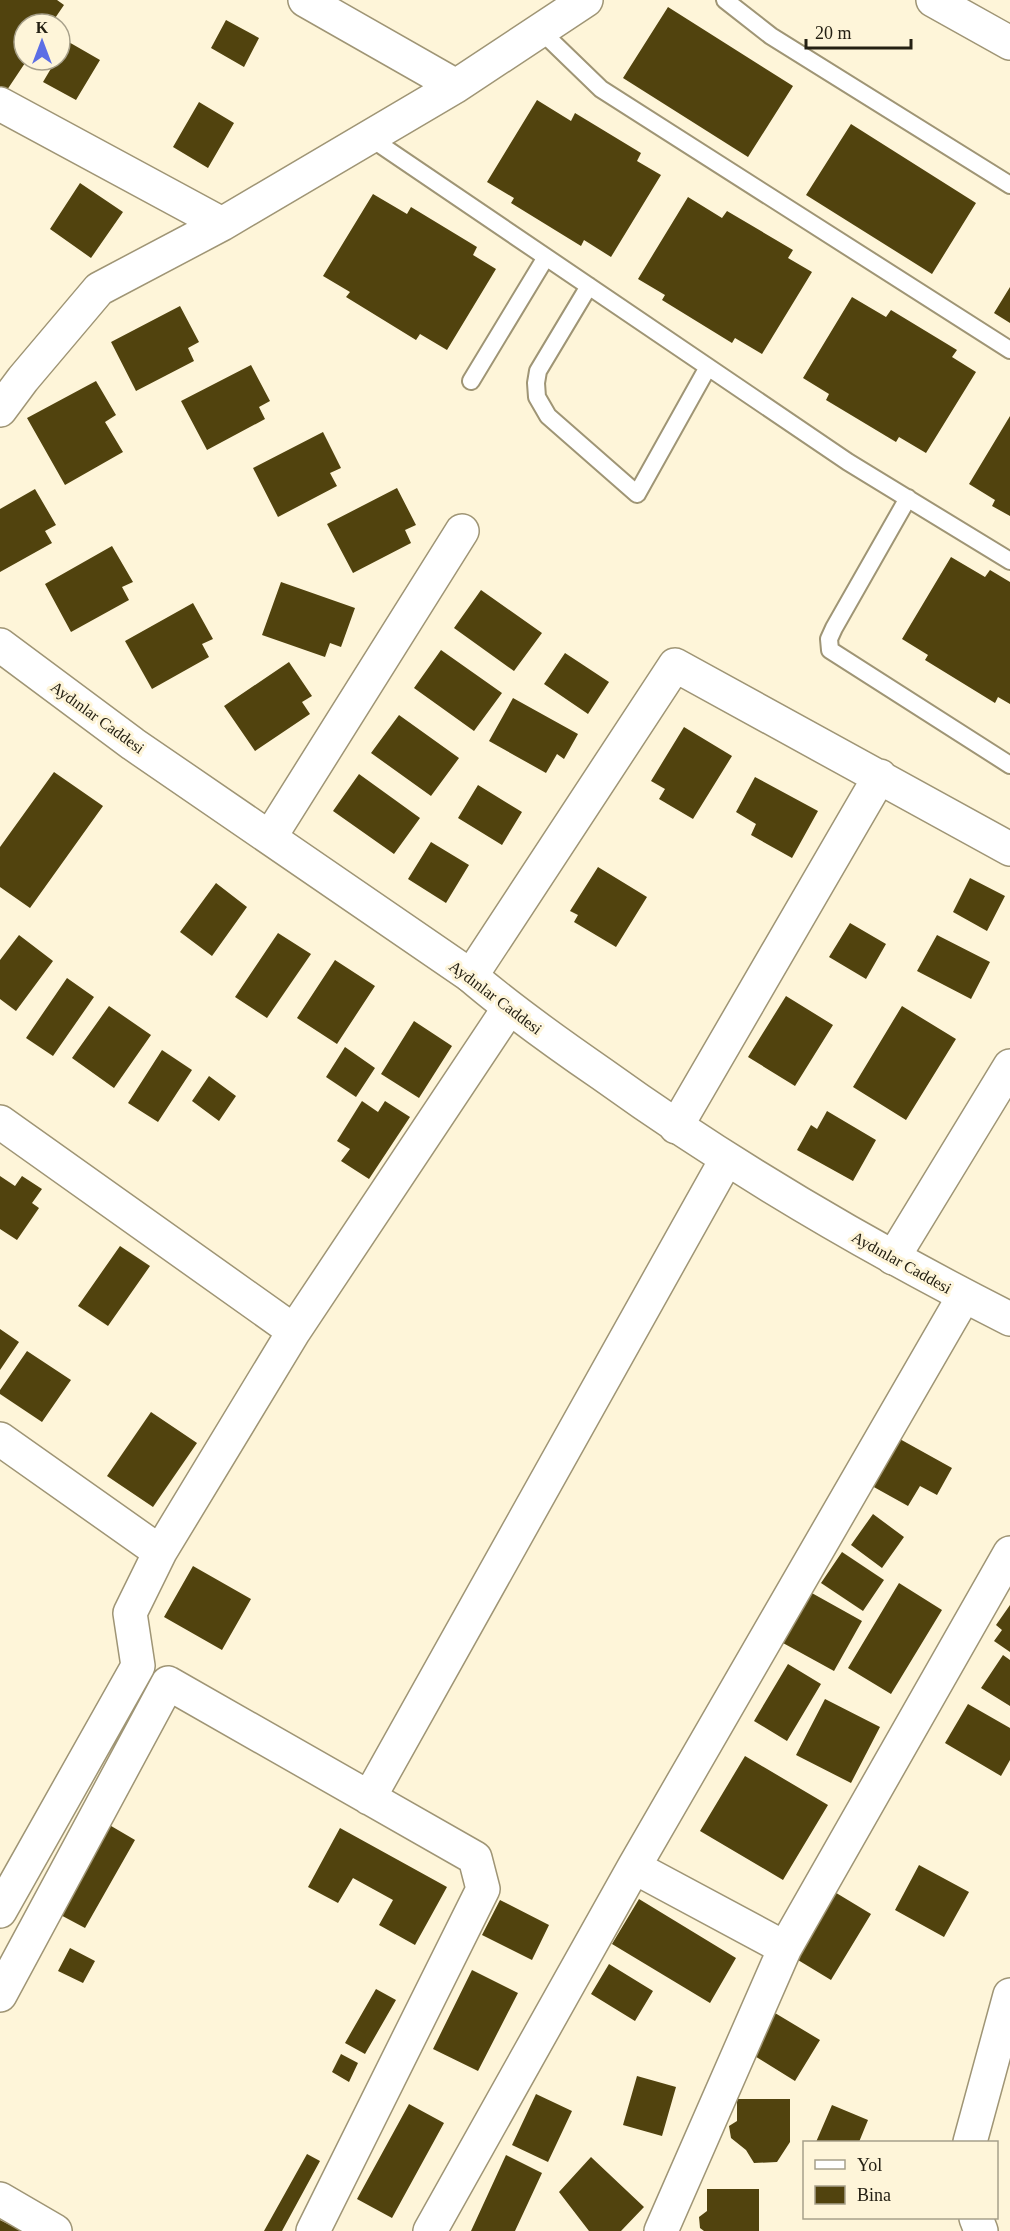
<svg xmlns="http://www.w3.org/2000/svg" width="1010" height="2231" font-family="Georgia,serif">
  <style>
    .building { fill: #51430e }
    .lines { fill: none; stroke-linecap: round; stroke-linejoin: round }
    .lane-casing { stroke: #9f9575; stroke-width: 20 }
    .street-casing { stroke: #9f9575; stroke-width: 36 }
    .secondary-casing { stroke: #9f9575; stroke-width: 36 }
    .highway-casing { stroke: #9f9575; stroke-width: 36 }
    .lane { stroke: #fff; stroke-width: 16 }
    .street { stroke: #fff; stroke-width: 33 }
    .secondary { stroke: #fff; stroke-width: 33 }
    .highway { stroke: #fff; stroke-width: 33 }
    .labels { text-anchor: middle; stroke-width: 6; stroke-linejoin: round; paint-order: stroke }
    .street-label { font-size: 16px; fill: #242013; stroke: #fef5d9 }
  </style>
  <rect width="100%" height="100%" fill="#fef5d9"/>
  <path class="building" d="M0 0H57L64 5 51 24H24V60H27L7 90 0 86Z
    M668 7 793 86 748 157 623 78Z
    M226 20 259 38 244 67 211 48Z
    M67 41 100 60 76 100 43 82 56 60H60V52Z
    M537 100 571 121 575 113 641 153 637 161 661 175 611 257 584 240 581 246 511 203 514 198 487 182Z
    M199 102 234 123 208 168 173 147Z
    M851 124 976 203 932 274 806 195Z
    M80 183 123 212 91 258 50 229Z
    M373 194 407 214 411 207 477 247 473 255 496 269 447 350 420 334 416 340 346 297 350 292 323 276Z
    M688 197 722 218 727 211 793 250 788 258 812 272 762 354 735 338 732 343 662 300 665 295 638 279Z
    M1010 287V323L994 313Z
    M852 297 886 317 891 310 957 350 952 357 976 372 926 453 899 437 896 442 826 400 829 394 803 378Z
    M180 306 199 342 188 348 194 361 136 391 111 342Z
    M251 365 270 401 259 407 265 419 207 450 181 401Z
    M96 381 116 415 105 422 123 452 65 485 27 418Z
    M1010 416V516L992 506 995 500 969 484Z
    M323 432 341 468 330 473 337 486 278 517 253 468Z
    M397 488 416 525 405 530 411 543 353 573 327 524Z
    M35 489 56 525 45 531 52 543 0 572V509Z
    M112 546 133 582 122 587 129 600 71 632 45 584Z
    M951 557 985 577 990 570 1010 582V704L998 697 995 703 925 660 928 655 902 639Z
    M281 582 355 608 341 647 330 643 325 657 262 635Z
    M481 590 542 633 514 671 454 628Z
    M193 603 213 639 202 644 209 657 152 689 125 641Z
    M441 650 502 693 474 731 414 688Z
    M565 653 609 682 588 714 544 684Z
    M289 662 312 696 302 702 310 714 255 751 224 706Z
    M513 698 578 734 564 759 557 754 546 773 489 741Z
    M399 715 459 758 431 796 371 753Z
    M684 727 732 756 693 819 659 799 665 789 651 781Z
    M54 772 103 806 30 908 0 887V847Z
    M359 774 420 818 394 854 333 811Z
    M755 777 818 811 792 858 751 835 756 824 736 812Z
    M478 785 522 812 502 845 458 818Z
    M431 842 469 865 446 903 408 879Z
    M598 867 647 897 616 947 574 922 578 915 570 911Z
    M970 878 1005 896 987 931 953 912Z
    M216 883 247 907 212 956 180 932Z
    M850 923 886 944 866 979 829 957Z
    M278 933 311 954 267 1018 235 997Z
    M19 935 53 961 16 1011 0 999V960Z
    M937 935 990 962 971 999 917 971Z
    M335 960 375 986 337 1044 297 1018Z
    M67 978 94 997 53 1056 26 1038Z
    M786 996 833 1025 795 1086 748 1057Z
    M109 1006 151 1035 114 1088 72 1058Z
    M902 1006 956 1039 906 1120 853 1087Z
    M414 1021 452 1046 419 1098 381 1074Z
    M345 1047 375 1068 356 1097 326 1077Z
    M162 1050 192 1070 158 1122 128 1103Z
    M209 1076 236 1096 219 1121 192 1101Z
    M362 1101 378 1112 385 1101 410 1117 369 1179 341 1161 350 1149 337 1141Z
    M827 1111 876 1140 853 1181 797 1150 811 1125 817 1129Z
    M0 1176 15 1186 22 1176 42 1189 32 1203 39 1208 17 1240 0 1229Z
    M120 1246 150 1266 108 1326 78 1306Z
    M0 1329 19 1342 0 1370Z
    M27 1351 71 1380 42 1422 0 1394V1390Z
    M151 1412 197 1443 153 1507 107 1476Z
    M898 1438 952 1468 937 1495 920 1486 908 1506 872 1486Z
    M873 1514 904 1537 882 1568 851 1545Z
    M842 1552 884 1580 863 1611 821 1583Z
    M193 1566 251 1599 222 1650 164 1617Z
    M899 1583 942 1610 891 1694 848 1668Z
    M810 1592 862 1621 834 1671 783 1643Z
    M1010 1605V1652L994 1641 1002 1630 996 1625Z
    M1003 1655 1010 1660V1706L981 1688Z
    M788 1664 821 1684 787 1741 754 1721Z
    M825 1699 880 1727 851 1783 796 1755Z
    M968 1704 1010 1728V1760L1001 1776 945 1743Z
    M745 1756 828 1805 783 1880 700 1831Z
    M106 1823 135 1840 85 1928 55 1912Z
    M340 1828 447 1887 415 1945 379 1925 393 1900 353 1878 338 1903 308 1887Z
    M919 1865 969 1892 944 1937 895 1910Z
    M833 1891 871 1914 831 1980 793 1957Z
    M639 1899 736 1958 710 2003 612 1944Z
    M500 1900 549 1925 532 1960 482 1935Z
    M70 1948 95 1961 83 1983 58 1971Z
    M609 1964 653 1991 635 2021 591 1994Z
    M472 1970 518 1993 478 2071 433 2049Z
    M376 1989 396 2000 365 2054 345 2043Z
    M770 2010 820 2040 795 2081 745 2050Z
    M341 2054 358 2063 349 2082 332 2072Z
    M637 2076 676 2087 662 2136 623 2125Z
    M536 2094 572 2111 548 2162 512 2145Z
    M737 2099H790V2142L777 2162 754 2163 746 2150 731 2138 729 2126 737 2121Z
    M409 2104 444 2123 392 2218 357 2199Z
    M832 2105 868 2120 859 2142H816Z
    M307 2154 320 2161 282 2231H264Z
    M506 2155 542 2173 515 2231H471Z
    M591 2157 644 2207 621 2231H589L559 2192Z
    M707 2189H759V2231H704L700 2228 699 2217 707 2211Z
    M0 2220 22 2231H0Z"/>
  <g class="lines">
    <defs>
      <path id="lane" d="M725 0 771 36 1010 185
        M540 30 601 89 1010 350
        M369 137 848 462 1010 561
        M589 286 538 371 536 383 537 397 548 416 637 494 708 367
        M471 381 546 257
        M908 498 834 628 829 639 830 650 1010 765"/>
      <path id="street" d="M305 0 456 86
        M0 104 222 224
        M0 410 23 379 99 289 222 224 456 86 586 0
        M270 837 462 531
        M471 976 675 665 1010 849
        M0 1122 294 1331
        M676 1127 880 776
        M893 1258 1010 1066
        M0 1439 160 1552
        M369 1798 726 1160
        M634 1867 785 1948 661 2231
        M0 1911 138 1666 130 1613 160 1552 294 1331 509 1008
        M785 1948 1010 1553
        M0 1995 168 1683 475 1858 483 1889 313 2231
        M970 2142 1010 1995
        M0 2199 55 2231
        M976 2218 981 2231
        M430 2231 634 1867 964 1296"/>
      <path id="secondary" d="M0 645 133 744 471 976C513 1012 557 1043 602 1074 731 1167 868 1247 1010 1319"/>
      <path id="highway" d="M933 0 1010 43"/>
    </defs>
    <use href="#lane" class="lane-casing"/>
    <use href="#street" class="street-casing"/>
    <use href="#secondary" class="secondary-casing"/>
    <use href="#highway" class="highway-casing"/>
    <use href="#lane" class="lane"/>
    <use href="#street" class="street"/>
    <use href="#secondary" class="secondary"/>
    <use href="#highway" class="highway"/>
  </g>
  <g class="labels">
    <g class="street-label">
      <text transform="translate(98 717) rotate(36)" y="6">Aydınlar Caddesi</text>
      <text transform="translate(496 997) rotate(37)" y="6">Aydınlar Caddesi</text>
      <text transform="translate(902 1262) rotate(29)" y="6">Aydınlar Caddesi</text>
    </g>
  </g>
  <rect x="803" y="2141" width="195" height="78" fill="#fef5d9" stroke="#a7a08a" stroke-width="1.5"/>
  <rect x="815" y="2160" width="30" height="9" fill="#ffffff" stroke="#a7a08a" stroke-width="1.5"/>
  <text x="857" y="2171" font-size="18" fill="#242013">Yol</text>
  <rect x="815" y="2186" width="30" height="18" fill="#51430e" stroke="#a7a08a" stroke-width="1.5"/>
  <text x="857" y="2201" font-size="18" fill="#242013">Bina</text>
  <g transform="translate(42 42)"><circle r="28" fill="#fef5d9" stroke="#a7a08a" stroke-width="1.5"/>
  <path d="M0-4.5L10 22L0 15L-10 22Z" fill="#5c6ee5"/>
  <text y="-9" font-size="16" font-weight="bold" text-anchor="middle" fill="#242013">K</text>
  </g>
  <path d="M806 39v9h105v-9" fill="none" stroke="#242013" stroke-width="3"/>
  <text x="815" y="39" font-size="18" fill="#242013" stroke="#fef5d9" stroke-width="4.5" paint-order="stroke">20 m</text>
</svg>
